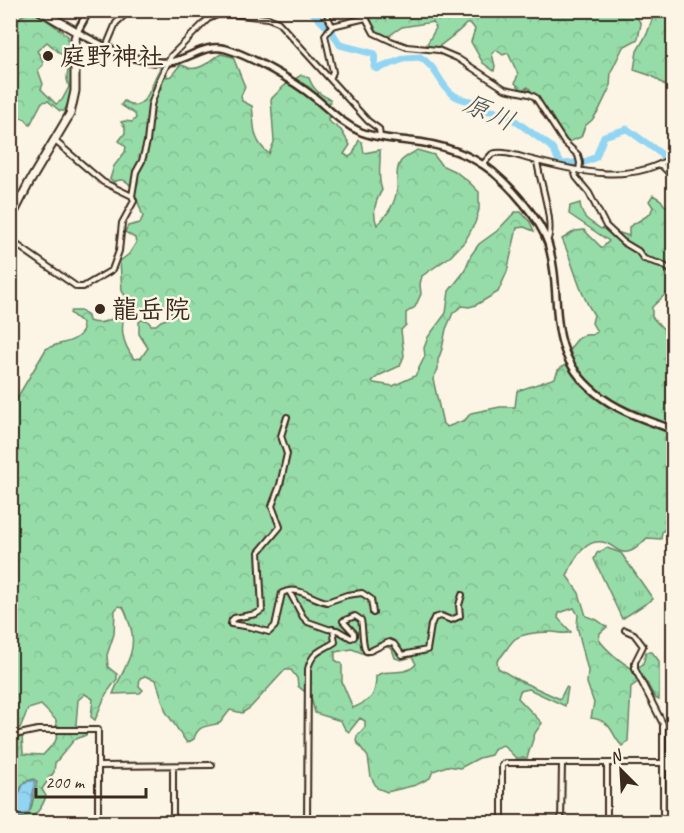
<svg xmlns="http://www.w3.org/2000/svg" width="684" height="833" font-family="Caveat,'Klee One',sans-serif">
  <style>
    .industrial { fill: url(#industrial-furrows) }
    .grass { fill: url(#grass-tufts); stroke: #688364; stroke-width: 1.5 }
    .forest { fill: url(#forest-crowns); stroke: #688364; stroke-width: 1.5; fill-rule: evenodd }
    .water { fill: url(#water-ripples); stroke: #6f919e; stroke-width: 1.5 }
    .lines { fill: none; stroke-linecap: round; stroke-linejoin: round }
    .river { stroke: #92d5f3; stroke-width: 7 }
    .street-casing { stroke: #3b2a1e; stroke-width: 8 }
    .secondary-casing { stroke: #3b2a1e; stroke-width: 10 }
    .primary-casing { stroke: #3b2a1e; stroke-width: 10 }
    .highway-casing { stroke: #3b2a1e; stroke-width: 11 }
    .street { stroke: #fcf5e5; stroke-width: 4 }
    .secondary { stroke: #fcf5e5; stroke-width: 5 }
    .primary { stroke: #fcf5e5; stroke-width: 5 }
    .highway { stroke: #fcf5e5; stroke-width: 7 }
    .poi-dot { fill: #3b2a1e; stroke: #fcf5e5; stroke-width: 2 }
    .labels { text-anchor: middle; stroke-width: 5; stroke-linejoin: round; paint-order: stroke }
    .poi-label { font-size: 26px; font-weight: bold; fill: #3b2a1e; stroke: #fcf5e5; text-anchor: start }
    .water-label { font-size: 27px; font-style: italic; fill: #515553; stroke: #fcf5e5 }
  </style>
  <defs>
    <pattern id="industrial-furrows" width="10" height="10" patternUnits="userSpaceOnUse" patternTransform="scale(1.5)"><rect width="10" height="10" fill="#f9e4d2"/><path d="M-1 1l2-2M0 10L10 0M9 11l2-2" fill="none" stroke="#d6c4b4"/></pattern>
    <pattern id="grass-tufts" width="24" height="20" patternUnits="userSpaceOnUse" patternTransform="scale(1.5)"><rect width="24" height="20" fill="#96dca9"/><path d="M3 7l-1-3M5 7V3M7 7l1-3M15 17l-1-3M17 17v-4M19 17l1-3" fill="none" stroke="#82bd91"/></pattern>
    <pattern id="forest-crowns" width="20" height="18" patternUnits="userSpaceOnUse" patternTransform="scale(1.5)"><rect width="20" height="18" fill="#96dca9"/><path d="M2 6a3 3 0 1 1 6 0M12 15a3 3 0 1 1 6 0" fill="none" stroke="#82bd91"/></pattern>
    <pattern id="water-ripples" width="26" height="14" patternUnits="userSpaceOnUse" patternTransform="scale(1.5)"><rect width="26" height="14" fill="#92d5f3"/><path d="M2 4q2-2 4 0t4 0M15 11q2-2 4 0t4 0" fill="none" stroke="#7fb7d0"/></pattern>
  </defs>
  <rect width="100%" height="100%" fill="#fcf5e5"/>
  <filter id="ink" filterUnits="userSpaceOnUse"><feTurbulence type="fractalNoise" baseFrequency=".0167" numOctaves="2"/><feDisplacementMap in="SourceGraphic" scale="12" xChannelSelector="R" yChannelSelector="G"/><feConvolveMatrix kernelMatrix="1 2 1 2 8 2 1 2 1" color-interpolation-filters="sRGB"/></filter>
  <g filter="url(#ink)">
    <path class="industrial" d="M673 630V724H668L666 637Z"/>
    <path class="grass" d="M607 548 621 553 653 599 622 619 594 559 597 553Z"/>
    <path class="forest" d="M370 11H633L641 24 638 39 623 47 611 72 610 87 599 110 592 120 585 126 581 137 569 142 564 140 551 117 528 87 522 90 515 83 518 74 508 53 503 55 496 50 492 54 495 66 494 71 483 63 471 42 475 29 471 24H466C456 35 446 40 435 50L426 46 436 28 433 22 402 27 387 37C374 31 371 25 370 11Z
      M655 11H673V91L652 76 634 70 637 51 647 34Z
      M31 12 40 15 68 36V46L64 50 65 56H63L47 42 37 51 43 60V65L38 70 43 84 41 89 56 104 62 100 69 87 67 79 68 67H71C72 83 72 97 64 111H60L48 101 42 102 30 125 25 119 11 116 12 75 10 42 14 31 13 25 21 16Z
      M221 54 233 57 245 87 241 96 242 101 252 106C255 126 251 139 269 154L274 142 271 99 284 86 301 75 309 78C313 89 319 94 330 99L328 121 341 130 350 145 344 154 349 157 353 154 359 140 362 142 364 153 380 150C381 164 377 177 382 190 375 202 372 212 377 225 387 215 395 205 397 189 398 180 395 169 401 161 405 157 413 153 417 150L434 155 441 165 456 172 469 182 479 192V210L475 223 465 241 451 256 422 276 420 284 421 294 415 307 406 313V325L401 330 404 356 400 366 380 375 372 381 374 383 393 386 415 376 425 356 424 348 428 337 446 313 449 291 464 272 471 255 479 244 497 231 515 212H521L530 222 534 231 524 227 517 228 507 272 498 292 476 305 469 307 462 306 453 313 446 329 442 349 438 360V369L433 379 443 424 447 427 465 420 471 413 500 407H515L517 391 555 378 558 370 572 360 570 349C576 340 581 333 592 335L597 332 592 323 594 315C578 291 574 264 562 239L575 231 584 230 602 248 609 241 569 214 570 206 580 203C582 220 589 220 601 229L605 228 629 236V227L650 214 653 207 649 201 653 195 661 200 664 205 673 208V287L652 307V317L668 334 673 343V520L662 532 661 539 647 538C641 544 632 554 623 552 617 551 612 545 606 543 585 536 573 561 567 576L579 593 586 616 597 620 607 627 600 633 599 640C609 653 621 662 634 670L643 664 646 652H652L659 661V700L655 698 647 683 638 682 631 687 628 741 622 746C610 734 614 721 591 718L594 703 587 683 588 671 577 626 578 615 574 608 559 613 558 618 571 632C564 635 559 632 552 632 542 632 524 633 515 639 508 645 504 655 497 661L498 668 518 680 560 699 566 687 568 688 565 706 529 689 520 691 518 698 542 723 535 733 527 758H516L503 745 495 748 491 755 479 758 460 768 447 766 433 771 430 778 416 785 387 792 377 788 371 777 368 757 356 741 357 736 365 727V721L360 718 349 732 345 729 341 721 315 713 311 697 298 686 297 678 291 670H285L250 708 242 713 230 710 220 723C208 727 198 724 194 739L187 743 166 712 156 680 145 676 140 678 139 686 143 690 140 693 113 694C122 670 139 652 130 625 127 618 127 613 123 607L119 606 115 610 114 634 107 655 108 667 117 674V679L106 694 95 720 91 717 93 699 85 694 78 700 76 724 80 731 87 732 86 735 74 740 55 763 54 772 42 789 46 796C43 808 35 814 29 822H11L22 818 31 809 37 782 34 779 26 781 20 789 16 801 11 802 16 794 11 765V738L22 736 23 754 43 755 55 742 60 727 56 725V720L41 705 28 709 20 728 11 732V408L46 349C59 341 75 345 83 330L82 323 70 313 71 311H81L88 316 89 321C98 325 109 321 117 316V308L123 305 126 307C120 328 121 341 134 359L141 358 148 348 139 334V322L142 320H147L151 325H156L161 321 175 316 161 304 155 303 147 310H141L128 300 122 291 120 261 129 254 136 243 135 238 125 232 128 226 140 223 143 216C137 203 133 172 114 182L110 179 114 166 125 152 126 147 119 141 125 133V127L121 122 125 121 132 122 136 118 135 114 121 105 124 101 134 106C152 102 151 78 162 66L166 67 167 77 171 76 180 65C184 65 186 67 189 68 201 71 212 59 221 54ZM383 645 392 649 395 658 401 660 412 657 416 664C404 678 388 667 376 676 376 697 371 700 353 708L342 682V664L335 660V652L352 649 367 655Z"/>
    <path class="water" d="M29 781H35V783L29 812 26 815 11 820V804L16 802 23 785Z"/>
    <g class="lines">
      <path class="river" d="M310 10 332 32 340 45 375 54 374 67 377 69 406 58 420 57C444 72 439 97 471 101L477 110 503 112 550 146C557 152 555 159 563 164L585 162 596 157 604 136 627 129 660 153 674 168"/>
      <defs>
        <path id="street" d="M325 10 332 26 366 18 374 33 391 41 407 47 438 50 457 58 505 89 529 94 535 97 564 142 578 155 580 163 579 171
          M106 47 116 23 130 10
          M330 79 333 72 325 35 332 26
          M55 141 103 182 132 196
          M537 161C539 180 556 225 547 241
          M483 164 492 154C505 150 520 157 533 160 579 172 632 185 674 156
          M660 164 674 178
          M574 170 576 177 589 193 606 226 623 242 638 251 644 259 661 264 674 272
          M10 240 77 287H83L112 270 119 251 122 223 134 201 132 196 136 172 142 161 147 142 151 105 160 79 171 56 208 19 217 15 231 14 268 18 278 22 368 121 379 129 380 137
          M287 417 281 436 287 454 280 485 272 506 280 527 259 552 262 610 256 614 234 618 232 620 231 624 251 627 269 632 275 626 282 593C299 585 311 599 327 602L347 595 362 593 371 599 373 613
          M289 591 303 617 308 622 328 629 337 630 351 638 354 637V633L343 621 355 616 361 620C363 629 362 645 366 651H370L389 642 394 644 402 655 427 650 431 625 434 618 441 616 451 620 460 616 459 605 462 595
          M625 630 634 634 643 646 635 662V669L663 724V822
          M10 736 38 730H98V822
          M607 763V822
          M99 766 212 765
          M173 766V822
          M307 822 308 669C312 651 322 651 335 642L333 629
          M502 822V765L505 763H663
          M561 822 562 763"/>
        <path id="secondary" d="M77 32C102 46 144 68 175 61 193 56 206 44 226 49 251 56 294 81 314 97 329 109 342 124 361 132 376 138 393 139 409 141 440 144 468 152 493 172 512 188 540 219 548 243 565 299 542 349 596 393 619 412 647 420 674 430
          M411 822 674 821"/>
        <path id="primary" d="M77 32 89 10"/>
        <path id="highway" d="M10 220 29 183 70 114 75 91V38L77 32 39 10"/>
      </defs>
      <use href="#street" class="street-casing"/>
      <use href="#secondary" class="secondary-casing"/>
      <use href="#primary" class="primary-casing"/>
      <use href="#highway" class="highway-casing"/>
      <use href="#street" class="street"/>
      <use href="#secondary" class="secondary"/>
      <use href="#primary" class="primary"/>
      <use href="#highway" class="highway"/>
    </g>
  </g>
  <g class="poi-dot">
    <circle cx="48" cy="56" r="6"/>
    <circle cx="100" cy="309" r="6"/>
  </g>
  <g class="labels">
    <g class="poi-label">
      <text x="60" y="65">庭野神社</text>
      <text x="112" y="318">龍岳院</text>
    </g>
    <g class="water-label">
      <text transform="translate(489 112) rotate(24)" y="9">原川</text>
    </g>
  </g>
  <rect width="684" height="833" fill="none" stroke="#fcf5e5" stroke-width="36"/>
  <rect x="18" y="18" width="648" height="797" fill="none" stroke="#3b2a1e" stroke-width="2" filter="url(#ink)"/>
  <g transform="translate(621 770) rotate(336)" stroke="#fcf5e5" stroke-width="4.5" paint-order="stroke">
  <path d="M0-4.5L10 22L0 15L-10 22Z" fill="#3b2a1e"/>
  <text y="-9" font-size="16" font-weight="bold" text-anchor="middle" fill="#3b2a1e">N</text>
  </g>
  <path d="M36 788v9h110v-9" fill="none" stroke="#3b2a1e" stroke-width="3"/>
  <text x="45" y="788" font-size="18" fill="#3b2a1e" stroke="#fcf5e5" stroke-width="4.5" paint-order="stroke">200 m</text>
</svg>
